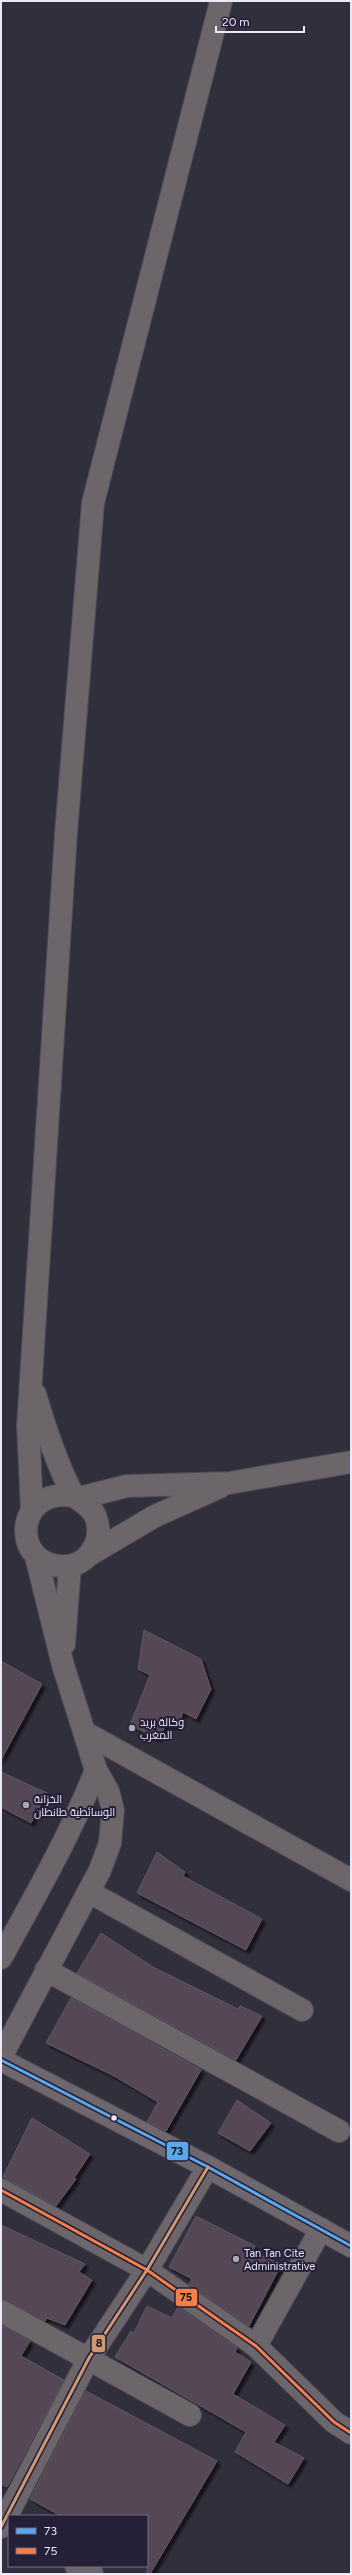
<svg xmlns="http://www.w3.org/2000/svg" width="352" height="2575" font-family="Figtree,Cairo,sans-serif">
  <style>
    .building { fill: #554657; stroke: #5f5862; filter: url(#shadow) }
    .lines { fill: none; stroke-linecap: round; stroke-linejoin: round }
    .street-casing { stroke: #4d4a57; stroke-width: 24 }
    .primary-casing { stroke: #4d4a57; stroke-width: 24 }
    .street { stroke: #6c666a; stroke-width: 22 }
    .primary { stroke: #6e676d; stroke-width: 22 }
    .bus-1-casing { stroke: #251f38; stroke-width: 6 }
    .bus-2-casing { stroke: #251f38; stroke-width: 6 }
    .bus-3-casing { stroke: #251f38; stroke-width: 6 }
    .bus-1 { stroke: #5aa8eb; stroke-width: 3 }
    .bus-2 { stroke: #f78048; stroke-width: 3 }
    .bus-3 { stroke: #cd976f; stroke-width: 3 }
    .poi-dot { fill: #aaa7b8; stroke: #251f38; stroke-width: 1.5 }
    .bus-dot { fill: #ebe8fa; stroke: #251f38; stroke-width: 1.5 }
    .labels { text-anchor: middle; stroke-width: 4; stroke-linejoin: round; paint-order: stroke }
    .poi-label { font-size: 11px; fill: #ebe8fa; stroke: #251f38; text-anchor: start }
    .line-badge { stroke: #251f38; stroke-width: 1.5 }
    .pale-badge-label { font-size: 11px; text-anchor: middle; font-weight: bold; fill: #111 }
  </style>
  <defs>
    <filter id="shadow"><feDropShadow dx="3.5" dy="3.5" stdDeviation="1" flood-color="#0009"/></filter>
  </defs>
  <rect width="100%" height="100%" fill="#322f3d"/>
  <path class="building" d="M144 1630 201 1659 211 1689 196 1719 183 1712 178 1726 166 1725 158 1739 130 1725 150 1675 138 1669Z
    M1 1661 42 1684 1 1760Z
    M1 1772 47 1793 31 1823 1 1807Z
    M157 1852 185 1872 183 1876 262 1919 246 1950 137 1893Z
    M101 1933 153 1967 238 2009 240 2006 262 2016 236 2060 77 1973Z
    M71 1998 201 2070 166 2131 147 2122 158 2102 114 2076 46 2043Z
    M237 2100 271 2123 250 2151 218 2133Z
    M32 2118 90 2154 74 2178 76 2179 56 2206 3 2177Z
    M196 2216 255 2246 253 2251 281 2265 249 2326 189 2284 192 2279 169 2267Z
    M1 2225 85 2264 79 2272 92 2280 65 2325 47 2318 45 2321 1 2299Z
    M147 2306 172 2318 178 2307 237 2348 235 2352 251 2362 233 2394 285 2425 274 2442 304 2458 288 2484 235 2452 246 2432 115 2357 131 2331 134 2333Z
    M1 2325 30 2341 21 2356 64 2380 7 2487 1 2484Z
    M86 2391 217 2461 150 2574H147V2516H61L30 2499Z"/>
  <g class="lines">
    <defs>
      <path id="street" d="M35 1394C45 1428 56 1462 72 1493 76 1501 91 1503 96 1518 99 1527 99 1537 95 1545 90 1556 80 1565 67 1566 11 1570 12 1487 73 1496
        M79 1498 127 1486 229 1483 351 1462
        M32 1510 28 1426 66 833 93 503 221 1
        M89 1555 155 1516 220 1487
        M64 1644 70 1566
        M84 1732 351 1880
        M89 1892 302 2010
        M1 1958C35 1896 70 1836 96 1770
        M46 1970 339 2131
        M1 2057 100 1870 110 1843 113 1810 108 1791 96 1770 63 1665 36 1556
        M1 2190 147 2270 256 2346 334 2422 351 2433
        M1 2311 190 2415
        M256 2346 321 2229
        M1 2527 89 2358 147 2270 208 2167
        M76 2566 92 2574"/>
      <path id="primary" d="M1 2060 208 2167 351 2246"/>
    </defs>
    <use href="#street" class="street-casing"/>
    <use href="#primary" class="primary-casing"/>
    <use href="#street" class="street"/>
    <use href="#primary" class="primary"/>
    <defs>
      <path id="bus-1" d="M1 2060 208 2167 351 2246"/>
      <path id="bus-2" d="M1 2190 147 2270 256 2346 334 2422 351 2433"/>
      <path id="bus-3" d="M1 2527 89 2358 147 2270 208 2167"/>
    </defs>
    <use href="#bus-1" class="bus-1-casing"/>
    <use href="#bus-2" class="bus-2-casing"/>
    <use href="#bus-3" class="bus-3-casing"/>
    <use href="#bus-1" class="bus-1"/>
    <use href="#bus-2" class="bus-2"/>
    <use href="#bus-3" class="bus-3"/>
  </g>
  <g class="poi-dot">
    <circle cx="132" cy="1728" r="4"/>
    <circle cx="26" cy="1805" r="4"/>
    <circle cx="236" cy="2259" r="4"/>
  </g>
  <circle class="bus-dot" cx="114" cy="2118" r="3.5"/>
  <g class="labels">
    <g class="poi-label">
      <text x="140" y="1726">وكالة بريد<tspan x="140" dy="13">المغرب</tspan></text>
      <text x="34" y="1803">الخزانة<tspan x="34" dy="13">الوسائطية طانطان</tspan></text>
      <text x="244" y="2257">Tan Tan Cite<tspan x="244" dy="13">Administrative</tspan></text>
    </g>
  </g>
  <g class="line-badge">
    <rect x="166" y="2141" width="23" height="20" rx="4" fill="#5aa8eb"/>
    <rect x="175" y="2288" width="23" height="19" rx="4" fill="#f78048"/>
    <rect x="91" y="2334" width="15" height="19" rx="4" fill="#cd976f"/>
  </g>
  <g class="pale-badge-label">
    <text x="177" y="2155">73</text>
    <text x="186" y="2301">75</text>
    <text x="99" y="2347">8</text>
  </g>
  <rect width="352" height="2575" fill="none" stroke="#ebe8fa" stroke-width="4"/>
  <rect x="8" y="2515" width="140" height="52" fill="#251f38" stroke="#746f86"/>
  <rect x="16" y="2528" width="20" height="6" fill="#5aa8eb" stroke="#746f86"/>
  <text x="44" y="2535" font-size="12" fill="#ebe8fa">73</text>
  <rect x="16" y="2548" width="20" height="6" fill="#f78048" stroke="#746f86"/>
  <text x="44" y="2555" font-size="12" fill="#ebe8fa">75</text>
  <path d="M216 26v6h88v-6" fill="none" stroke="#ebe8fa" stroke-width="2"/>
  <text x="222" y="26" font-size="12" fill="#ebe8fa" stroke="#251f38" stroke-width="3" paint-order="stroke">20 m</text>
</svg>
